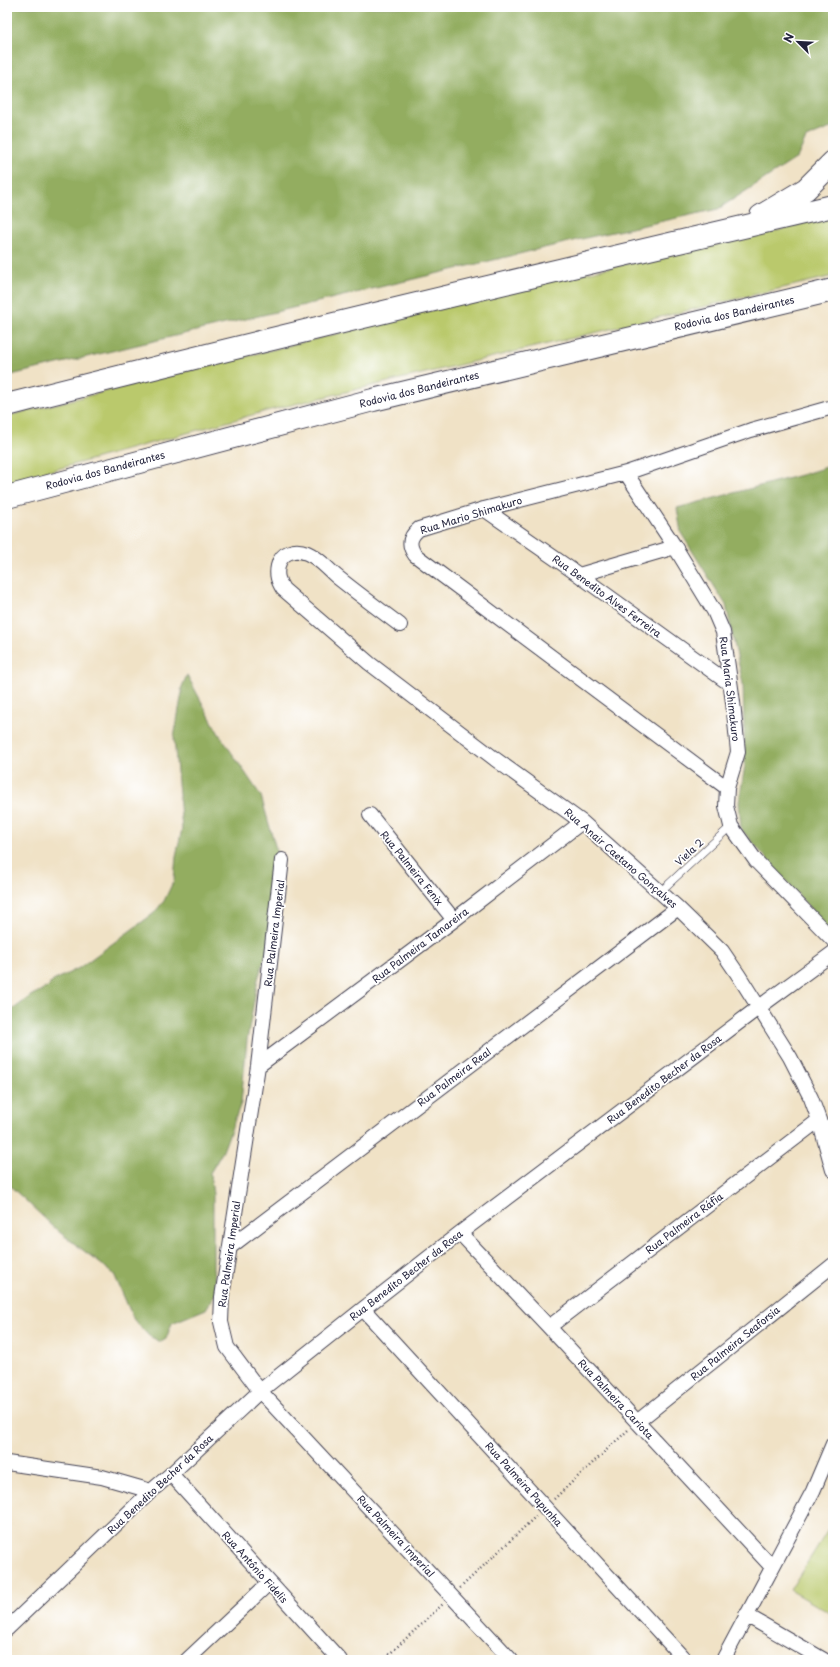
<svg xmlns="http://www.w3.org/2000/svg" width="840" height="1667" font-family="'Playpen Sans',sans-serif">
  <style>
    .green { fill: #bac96c; stroke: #6e7654 }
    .forest { fill: #93ad60; stroke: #5a684e }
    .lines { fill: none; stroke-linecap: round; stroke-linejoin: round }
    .lane-casing { stroke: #413f50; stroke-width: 8 }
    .street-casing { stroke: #413f50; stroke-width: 16 }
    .highway-casing { stroke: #413f50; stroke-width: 24 }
    .path { stroke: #413f50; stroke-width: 2.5; stroke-dasharray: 1 3; stroke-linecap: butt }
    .lane { stroke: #fff; stroke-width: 7 }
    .street { stroke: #fff; stroke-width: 14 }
    .highway { stroke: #fff; stroke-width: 22 }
    .labels { text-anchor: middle; stroke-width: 3.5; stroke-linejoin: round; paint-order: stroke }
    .street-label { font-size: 10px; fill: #22223b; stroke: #fff }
  </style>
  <rect width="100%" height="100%" fill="#fff"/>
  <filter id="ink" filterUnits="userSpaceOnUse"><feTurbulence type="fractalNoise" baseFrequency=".025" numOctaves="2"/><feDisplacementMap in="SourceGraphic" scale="8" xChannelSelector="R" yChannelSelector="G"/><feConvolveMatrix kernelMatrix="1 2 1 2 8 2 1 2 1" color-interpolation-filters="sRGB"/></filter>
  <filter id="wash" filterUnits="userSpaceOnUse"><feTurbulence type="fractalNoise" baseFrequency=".012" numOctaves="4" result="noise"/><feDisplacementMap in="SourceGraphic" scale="16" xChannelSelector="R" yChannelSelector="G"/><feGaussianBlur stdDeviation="0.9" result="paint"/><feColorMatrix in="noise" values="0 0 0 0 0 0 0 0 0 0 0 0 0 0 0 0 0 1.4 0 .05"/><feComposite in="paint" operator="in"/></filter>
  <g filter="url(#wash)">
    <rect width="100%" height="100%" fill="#f0e2c6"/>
    <path class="green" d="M833 214V276L270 410 7 483V416L544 282 773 232Z
      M833 1522V1615L790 1590Z"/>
    <path class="forest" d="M7 7H833V127L806 138 797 158 718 209 590 237 7 376Z
      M833 465V935L741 829 739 802 745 765 743 684 726 605 681 533 677 508 801 475Z
      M187 675 219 734 261 796 280 863 279 913 258 979 247 1040 241 1103 223 1151 210 1173 213 1194V1269L217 1291 206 1309 172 1323 166 1339 161 1342 149 1336 134 1320 114 1274 58 1231 7 1183V1014L32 995 48 987 53 981 79 968 153 914 164 901 174 880 176 856 182 829 174 738 182 692 181 689Z"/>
  </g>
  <g filter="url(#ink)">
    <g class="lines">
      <defs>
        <path id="lane" d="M660 892 731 826
          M821 1128 833 1122"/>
        <path id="street" d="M626 473 675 547 714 611 723 632 733 702 738 752 727 788 726 806 731 826 756 861 833 940
          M484 509 579 575 730 684
          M579 575 675 547
          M400 625C379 609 357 593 336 576 327 568 319 558 307 553 295 548 281 552 278 566 276 575 278 581 283 589L369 663 495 759 582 822 678 908 722 951 739 976 790 1057 811 1098 819 1120 833 1170
          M727 788 415 555C408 545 409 537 419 529L484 509 626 473 751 430 833 407
          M370 815 454 920
          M282 860 258 1066 222 1297 221 1322 227 1347 260 1391 511 1660
          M258 1066 454 920 582 822
          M460 1233 549 1327 772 1567
          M230 1247 678 908
          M363 1309 685 1660
          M549 1327 819 1120
          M637 1422 833 1265
          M7 1463 102 1477 151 1491
          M171 1474 340 1660
          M746 1615 824 1660
          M7 1629 151 1491 171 1474 260 1391 363 1309 460 1233 758 1008 833 953
          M187 1660 269 1583
          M723 1660 813 1491 833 1444"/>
        <path id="highway" d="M761 216 806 189 833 162
          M7 405C282 335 557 270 833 206
          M7 497 373 400 833 290"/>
      </defs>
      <use href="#lane" class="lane-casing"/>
      <use href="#street" class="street-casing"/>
      <use href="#highway" class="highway-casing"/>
      <path class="path" d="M554 1499 628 1430
        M460 1588 536 1516
        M383 1660 443 1604"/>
      <use href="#lane" class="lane"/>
      <use href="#street" class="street"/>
      <use href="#highway" class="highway"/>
    </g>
  </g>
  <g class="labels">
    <g class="street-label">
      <text transform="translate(734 313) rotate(-13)" y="4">Rodovia dos Bandeirantes</text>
      <text transform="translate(419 389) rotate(-14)" y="4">Rodovia dos Bandeirantes</text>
      <text transform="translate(105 470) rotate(-15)" y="4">Rodovia dos Bandeirantes</text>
      <text transform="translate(471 515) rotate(-17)" y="4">Rua Mario Shimakuro</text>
      <text transform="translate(607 596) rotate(36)" y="4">Rua Benedito Alves Ferreira</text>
      <text transform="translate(730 689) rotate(83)" y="4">Rua Maria Shimakuro</text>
      <text transform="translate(689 852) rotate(-43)" y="4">Viela 2</text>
      <text transform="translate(621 858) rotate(41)" y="4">Rua Anair Caetano Gonçalves</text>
      <text transform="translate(412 868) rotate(51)" y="4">Rua Palmeira Fenix</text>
      <text transform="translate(274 933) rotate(-83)" y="4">Rua Palmeira Imperial</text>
      <text transform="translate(420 945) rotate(-37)" y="4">Rua Palmeira Tamareira</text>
      <text transform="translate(454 1077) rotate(-37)" y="4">Rua Palmeira Real</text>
      <text transform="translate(664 1079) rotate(-37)" y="4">Rua Benedito Becher da Rosa</text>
      <text transform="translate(684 1223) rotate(-37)" y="4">Rua Palmeira Ráfia</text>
      <text transform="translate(229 1254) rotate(-82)" y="4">Rua Palmeira Imperial</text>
      <text transform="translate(406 1275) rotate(-38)" y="4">Rua Benedito Becher da Rosa</text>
      <text transform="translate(735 1343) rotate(-39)" y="4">Rua Palmeira Seaforsia</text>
      <text transform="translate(616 1399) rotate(47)" y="4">Rua Palmeira Cariota</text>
      <text transform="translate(160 1484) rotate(-43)" y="4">Rua Benedito Becher da Rosa</text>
      <text transform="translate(524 1484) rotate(48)" y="4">Rua Palmeira Papunha</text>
      <text transform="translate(396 1536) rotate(47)" y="4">Rua Palmeira Imperial</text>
      <text transform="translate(255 1567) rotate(48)" y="4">Rua Antônio Fidelis</text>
    </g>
  </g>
  <rect width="840" height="1667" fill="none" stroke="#fff" stroke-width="24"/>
  <g transform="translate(798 42) rotate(294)" stroke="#ffffff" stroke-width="3" paint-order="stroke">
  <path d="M0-3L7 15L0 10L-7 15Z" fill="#22223b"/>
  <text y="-6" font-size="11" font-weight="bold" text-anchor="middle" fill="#22223b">N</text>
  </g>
</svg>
